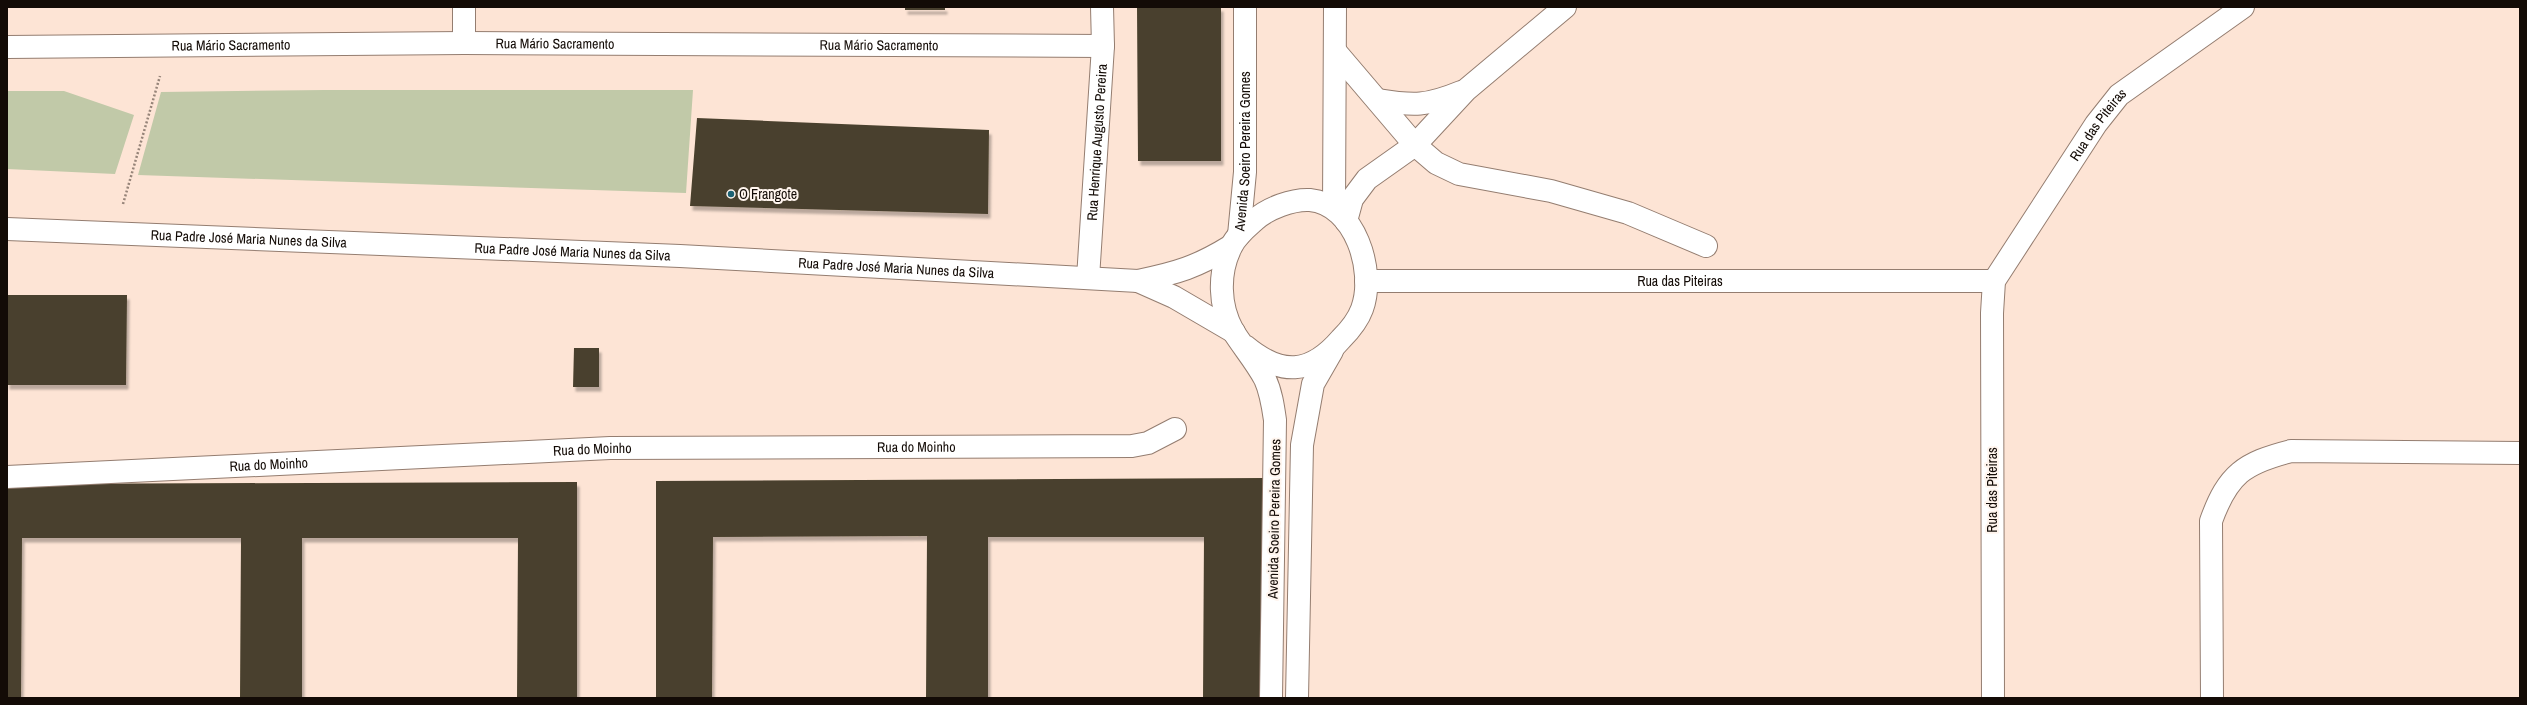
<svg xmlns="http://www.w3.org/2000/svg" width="2527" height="705" font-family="'Archivo Narrow',sans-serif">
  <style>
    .green { fill: #c1c9a8 }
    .building { fill: #4a412d; filter: url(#shadow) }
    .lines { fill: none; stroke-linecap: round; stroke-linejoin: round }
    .minor-casing { stroke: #947d70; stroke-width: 24 }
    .path { stroke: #968479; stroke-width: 2.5; stroke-dasharray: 2 2; stroke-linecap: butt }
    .minor { stroke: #fff; stroke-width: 22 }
    .poi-dot { fill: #1d6274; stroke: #fff5ee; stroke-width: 1.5 }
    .labels { text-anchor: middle; stroke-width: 4; stroke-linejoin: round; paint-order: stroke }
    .street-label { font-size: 14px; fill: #130b06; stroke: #fff5ee }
    .poi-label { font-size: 14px; fill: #130b06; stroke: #fff5ee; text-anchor: start }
  </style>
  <defs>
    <filter id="shadow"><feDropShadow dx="2.5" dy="4.5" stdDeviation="1" flood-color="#0004"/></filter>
  </defs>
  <rect width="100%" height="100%" fill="#fde4d5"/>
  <path class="green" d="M325 90H693L686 193 138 175 161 92Z
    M7 91H64L134 115 115 174 7 169Z"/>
  <path class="building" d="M905 7H945V10H905Z
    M1137 7H1221V161H1138Z
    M697 118 989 130 988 214 690 206Z
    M8 295H127L126 385H7Z
    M574 348H599V387H573Z
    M1263 478V698H1203L1204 537H988V698H926L927 536 713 537 712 698H656V481Z
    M577 482V698H517L518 538H302V698H240L241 538H22L21 698H7V484Z"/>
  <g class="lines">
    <defs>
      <g id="minor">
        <path d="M464 7V43"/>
        <path id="s1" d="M7 47 464 43 1103 46"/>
        <path d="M1335 51 1415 145 1436 163 1459 174 1551 191 1628 213 1706 246"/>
        <path d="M1378 100C1414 106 1427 106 1461 92"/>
        <path d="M1334 207 1335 7"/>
        <path d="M1346 221 1352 199 1367 179 1415 145 1466 90 1565 7"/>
        <path id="s2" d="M7 229 680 256 1138 281C1177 273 1197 267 1231 246"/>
        <path id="s3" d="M1239 235 1245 172V7"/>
        <path id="s4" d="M1088 278 1103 46 1102 7"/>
        <path d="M1138 281 1174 297 1234 332"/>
        <path id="s5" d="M1366 281H1994"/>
        <path d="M1245 346C1281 376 1310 375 1341 339 1349 331 1358 320 1362 309 1376 271 1355 204 1310 200 1293 199 1268 208 1255 220 1246 228 1236 236 1231 247 1218 273 1219 306 1233 331 1243 347 1256 362 1265 379 1271 392 1273 406 1275 420L1271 698"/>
        <path id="s6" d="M7 477 610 448 1132 446 1148 443 1175 429"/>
        <path d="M1297 698 1302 445 1313 384 1332 351"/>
        <path id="s7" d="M1993 698 1992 313 1994 281 2096 124 2119 95 2243 7"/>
        <path d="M2212 698 2211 521C2228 474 2244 463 2291 451L2520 453"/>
      </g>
    </defs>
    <use href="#minor" class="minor-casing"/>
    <path class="path" d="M123 204 160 76"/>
    <use href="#minor" class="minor"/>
  </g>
  <circle class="poi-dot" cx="731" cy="194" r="4"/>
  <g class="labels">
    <g class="street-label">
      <text dy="5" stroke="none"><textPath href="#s1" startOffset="548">Rua Mário Sacramento</textPath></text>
      <text dy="5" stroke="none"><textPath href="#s1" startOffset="224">Rua Mário Sacramento</textPath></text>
      <text dy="5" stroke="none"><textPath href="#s1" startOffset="872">Rua Mário Sacramento</textPath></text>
      <text dy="5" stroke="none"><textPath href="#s7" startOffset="605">Rua das Piteiras</textPath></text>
      <text dy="5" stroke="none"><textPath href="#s4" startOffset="136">Rua Henrique Augusto Pereira</textPath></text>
      <text dy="5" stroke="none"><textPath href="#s3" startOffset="84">Avenida Soeiro Pereira Gomes</textPath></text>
      <text dy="5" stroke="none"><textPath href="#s2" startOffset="242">Rua Padre José Maria Nunes da Silva</textPath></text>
      <text dy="5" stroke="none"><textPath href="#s2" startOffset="566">Rua Padre José Maria Nunes da Silva</textPath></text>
      <text dy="5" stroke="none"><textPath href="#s2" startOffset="890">Rua Padre José Maria Nunes da Silva</textPath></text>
      <text dy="5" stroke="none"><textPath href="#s5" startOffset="314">Rua das Piteiras</textPath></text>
      <text dy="5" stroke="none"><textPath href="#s6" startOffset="910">Rua do Moinho</textPath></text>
      <text dy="5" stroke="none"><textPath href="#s6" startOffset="586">Rua do Moinho</textPath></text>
      <text dy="5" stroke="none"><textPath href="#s6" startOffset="262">Rua do Moinho</textPath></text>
      <text transform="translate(1992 490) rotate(-90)" y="5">Rua das Piteiras</text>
      <text transform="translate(1274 519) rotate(-89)" y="5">Avenida Soeiro Pereira Gomes</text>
    </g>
    <g class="poi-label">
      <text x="739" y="199">O Frangote</text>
    </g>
  </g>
  <rect width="2527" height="705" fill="none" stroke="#130b06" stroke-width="16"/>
</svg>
